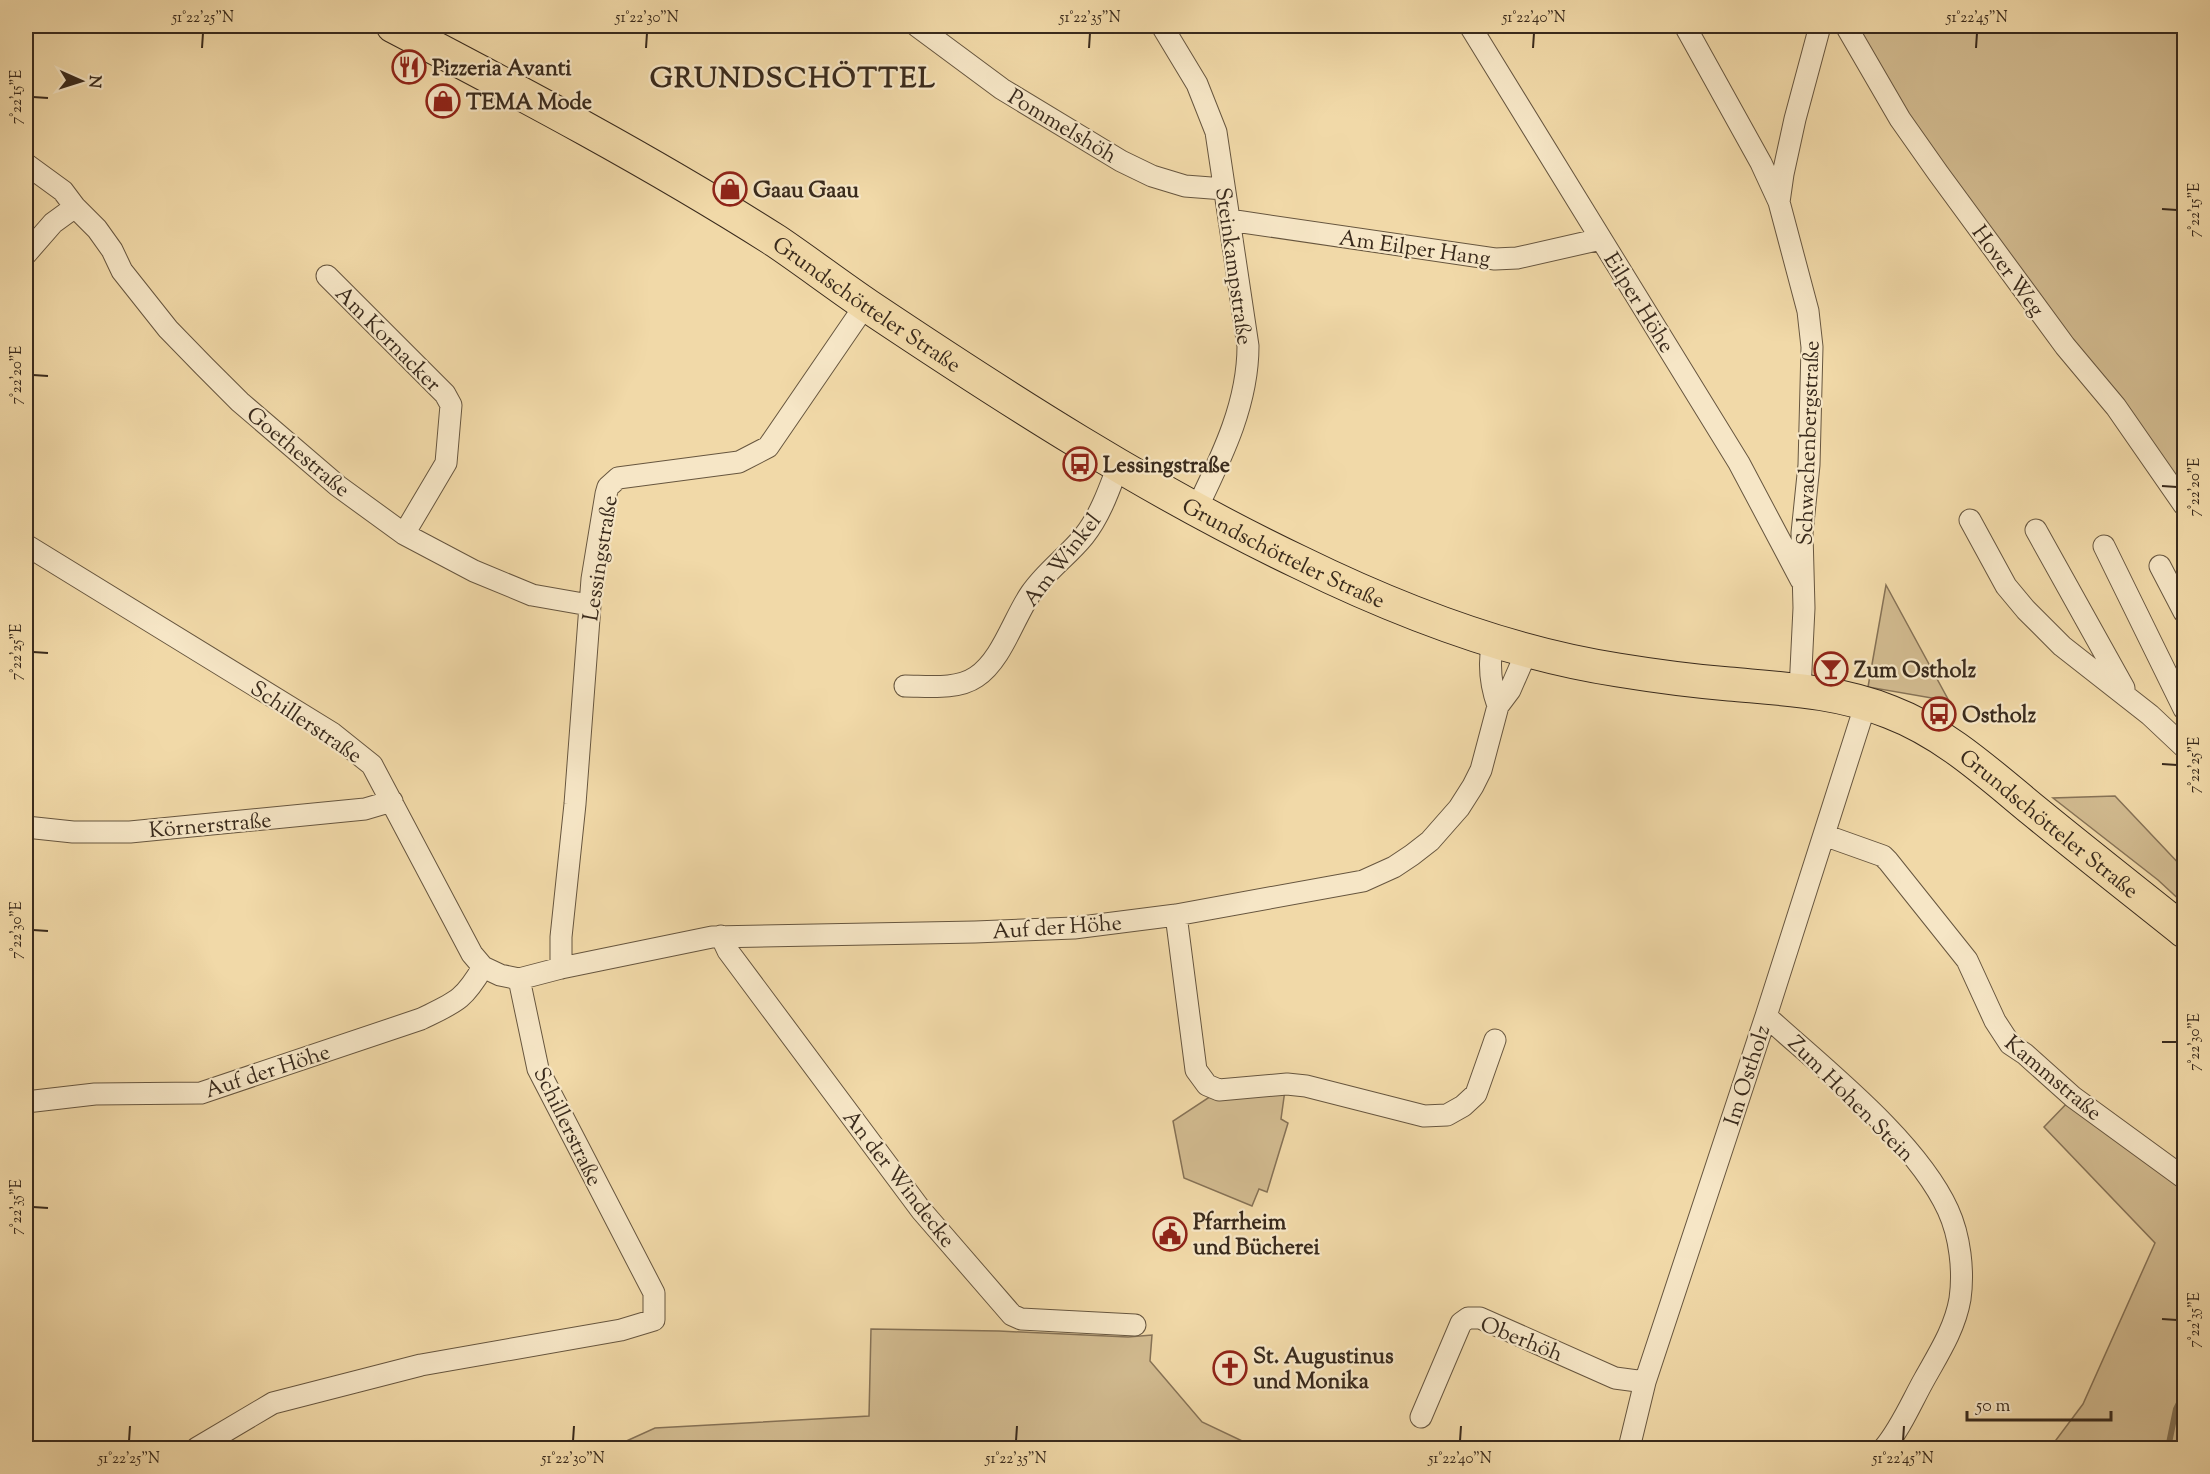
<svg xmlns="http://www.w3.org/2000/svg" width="2210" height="1474" font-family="'Sorts Mill Goudy',serif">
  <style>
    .green { fill: #d2bb90; stroke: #867256; stroke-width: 1.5 }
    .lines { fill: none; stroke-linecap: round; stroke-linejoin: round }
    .stream { stroke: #827053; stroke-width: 6 }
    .street-casing { stroke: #67563f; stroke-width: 23 }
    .primary-casing { stroke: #392a1c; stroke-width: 35 }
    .street { stroke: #f6e6c6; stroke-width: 21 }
    .primary { stroke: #f1d9a8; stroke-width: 33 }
    .ticks { fill: none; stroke: #392a1c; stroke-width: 2 }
    .labels { text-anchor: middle; stroke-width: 4.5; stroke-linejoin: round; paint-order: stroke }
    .poi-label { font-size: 22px; font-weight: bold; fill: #392a1c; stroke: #f6e6c6; text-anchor: start }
    .street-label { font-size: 22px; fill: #392a1c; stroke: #f6e6c6 }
    .district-label { font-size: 28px; font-weight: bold; letter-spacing: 1.5px; fill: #392a1c; stroke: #f6e6c6 }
    .neatline { fill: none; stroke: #392a1c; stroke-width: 2 }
    .ticks-label { font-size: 15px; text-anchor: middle; fill: #392a1c }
  </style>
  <rect width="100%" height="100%" fill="#f1d9a8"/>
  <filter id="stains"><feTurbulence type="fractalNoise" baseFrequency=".00333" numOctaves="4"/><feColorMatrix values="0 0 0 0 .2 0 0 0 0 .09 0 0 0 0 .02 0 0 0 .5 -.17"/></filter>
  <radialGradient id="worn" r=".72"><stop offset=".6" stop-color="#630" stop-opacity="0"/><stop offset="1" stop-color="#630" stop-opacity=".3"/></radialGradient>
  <path class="green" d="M1846 26H2184V506Z
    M1886 585 1949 701 1868 687Z
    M2115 796 2184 869V904L2158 880 2053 798Z
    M1285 1090 1281 1119 1288 1123 1267 1192 1259 1189 1252 1206 1184 1178 1173 1121 1211 1096Z
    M2073 1097 2184 1178V1448H2050L2083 1404 2155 1243 2044 1127Z
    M871 1329 999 1331 1128 1337 1152 1335 1150 1361 1202 1422 1257 1448H611L655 1428 869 1416Z"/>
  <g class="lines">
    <path class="stream" d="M2168 1448 2176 1409 2184 1393"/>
    <defs>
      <path id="street" d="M917 26 1002 89 1121 161 1152 176 1185 186 1224 189
        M1162 26 1197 84 1216 132 1248 346C1248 405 1221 458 1196 510
        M1470 26 1739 463 1801 580
        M1685 26 1761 163 1779 202
        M1846 26 1900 119 1938 173 2065 346 2116 407 2184 505
        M26 164 63 191 75 207 97 229 112 250 122 271 168 329 204 366 240 402 338 486 404 534 474 571 532 595 589 605
        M1229 220 1495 259 1517 258 1601 239
        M26 254 53 223 75 207
        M327 276 445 394 451 405 446 463 404 534
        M1970 520 2006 586 2026 610 2062 646 2150 715 2184 747
        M2036 530 2124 688
        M26 545 332 733 372 765 472 954 483 967 500 975 519 979 561 968 712 937 975 932 1074 928 1176 915 1363 881 1394 867 1412 855 1430 841 1459 808 1473 786 1481 770 1498 706 1510 690 1527 651
        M2104 546 2184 709
        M2160 566 2184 612
        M1493 640C1488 664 1490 684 1498 706
        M905 686C927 686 957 690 976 677 1002 660 1014 617 1031 593 1046 571 1068 556 1084 536 1100 516 1109 490 1118 466
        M1800 690 1804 608 1802 533 1809 465 1812 347 1808 311 1779 202 1783 174 1795 119 1820 26
        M26 827 73 832H130L365 809 392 801
        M1824 835 1883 856 1888 861 1967 960 1995 1021 2010 1044 2025 1054 2073 1097 2184 1178
        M1176 915 1196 1070 1207 1085 1219 1090 1287 1084 1306 1086 1424 1116 1447 1115 1463 1106 1476 1094 1495 1040
        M721 936 728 951 921 1210 1012 1315 1021 1319 1135 1325
        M561 968V937L575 804 592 579 606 494 608 487 618 478 739 462 768 447 866 304
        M1766 1016C1823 1068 1916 1140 1948 1210 1960 1236 1964 1271 1960 1299 1955 1328 1939 1353 1925 1378 1912 1401 1901 1428 1884 1448
        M26 1102 95 1094 201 1093 421 1019C456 1002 463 1001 483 967
        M1421 1417 1461 1323 1468 1318H1480L1615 1378 1645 1382
        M197 1448 273 1403 421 1365 621 1330 654 1320V1293L538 1069 519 979
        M1629 1448 1645 1382 1766 1016 1866 703"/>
      <g id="primary">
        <path id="s1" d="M393 26C523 94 652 162 776 241 807 262 837 285 868 306 1007 399 1148 490 1299 562 1399 611 1507 653 1618 670 1655 676 1692 681 1729 684 1784 689 1838 691 1890 712 1945 733 1988 773 2033 810 2083 851 2134 891 2184 931"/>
      </g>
    </defs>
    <use href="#street" class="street-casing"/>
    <use href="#primary" class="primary-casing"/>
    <use href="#street" class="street"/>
    <use href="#primary" class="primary"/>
  </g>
  <path class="ticks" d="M202 48 203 33M646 48 647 33M1089 48 1090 33M1533 48 1534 33M1976 48 1977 33M33 97 48 98M2162 209 2177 210M33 375 48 376M2162 486 2177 487M33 652 48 653M2162 764 2177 765M33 930 48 931M2162 1042H2177M33 1207 48 1208M2162 1319 2177 1320M129 1441 130 1426M573 1441 574 1426M1016 1441 1017 1426M1460 1441 1461 1426M1903 1441 1904 1426"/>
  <defs>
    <symbol id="restaurant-ring" viewBox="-11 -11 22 22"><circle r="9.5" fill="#f6e6c6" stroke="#8f2418" stroke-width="1.5"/><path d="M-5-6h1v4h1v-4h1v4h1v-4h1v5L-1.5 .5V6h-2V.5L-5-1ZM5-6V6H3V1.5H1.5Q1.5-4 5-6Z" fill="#8f2418"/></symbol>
    <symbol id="shop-ring" viewBox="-11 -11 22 22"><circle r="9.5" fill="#f6e6c6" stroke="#8f2418" stroke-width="1.5"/><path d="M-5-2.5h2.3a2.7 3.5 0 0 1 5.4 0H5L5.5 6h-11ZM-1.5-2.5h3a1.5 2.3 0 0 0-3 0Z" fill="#8f2418"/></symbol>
    <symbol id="bus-ring" viewBox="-11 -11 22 22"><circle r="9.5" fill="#f6e6c6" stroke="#8f2418" stroke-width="1.5"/><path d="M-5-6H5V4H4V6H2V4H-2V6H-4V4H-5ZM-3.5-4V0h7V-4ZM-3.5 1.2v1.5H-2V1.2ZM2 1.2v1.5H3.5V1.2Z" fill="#8f2418"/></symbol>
    <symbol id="bar-ring" viewBox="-11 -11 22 22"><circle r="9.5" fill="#f6e6c6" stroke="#8f2418" stroke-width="1.5"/><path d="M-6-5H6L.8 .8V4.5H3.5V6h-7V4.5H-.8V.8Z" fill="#8f2418"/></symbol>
    <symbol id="civic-ring" viewBox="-11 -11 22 22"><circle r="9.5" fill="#f6e6c6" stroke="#8f2418" stroke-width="1.5"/><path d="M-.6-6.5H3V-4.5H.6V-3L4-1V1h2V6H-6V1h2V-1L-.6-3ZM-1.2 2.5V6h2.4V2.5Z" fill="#8f2418"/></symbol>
    <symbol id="church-ring" viewBox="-11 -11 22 22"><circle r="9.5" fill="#f6e6c6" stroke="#8f2418" stroke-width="1.5"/><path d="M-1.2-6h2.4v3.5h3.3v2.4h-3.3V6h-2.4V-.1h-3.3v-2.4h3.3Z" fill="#8f2418"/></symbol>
  </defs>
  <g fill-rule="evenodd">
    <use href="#restaurant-ring" x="390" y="48" width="38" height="38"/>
    <use href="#shop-ring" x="424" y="82" width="38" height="38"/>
    <use href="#shop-ring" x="711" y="170" width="38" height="38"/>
    <use href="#bus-ring" x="1061" y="445" width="38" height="38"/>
    <use href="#bar-ring" x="1812" y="650" width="38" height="38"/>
    <use href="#bus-ring" x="1920" y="695" width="38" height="38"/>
    <use href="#civic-ring" x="1151" y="1215" width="38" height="38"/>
    <use href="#church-ring" x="1211" y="1349" width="38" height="38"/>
  </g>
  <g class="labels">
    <g class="poi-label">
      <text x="432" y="75">Pizzeria Avanti</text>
      <text x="466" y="109">TEMA Mode</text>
      <text x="753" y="197">Gaau Gaau</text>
      <text x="1103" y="472">Lessingstraße</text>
      <text x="1854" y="677">Zum Ostholz</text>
      <text x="1962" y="722">Ostholz</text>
      <text x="1193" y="1229">Pfarrheim<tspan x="1193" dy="25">und Bücherei</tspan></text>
      <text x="1253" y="1363">St. Augustinus<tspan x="1253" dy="25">und Monika</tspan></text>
    </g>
    <g class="street-label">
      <text transform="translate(1063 125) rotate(31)" y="8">Pommelshöh</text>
      <text transform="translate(1415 247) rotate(8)" y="8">Am Eilper Hang</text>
      <text transform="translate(1235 266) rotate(82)" y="8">Steinkampstraße</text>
      <text transform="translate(2009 270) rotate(54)" y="8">Hover Weg</text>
      <text transform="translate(1640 302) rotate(58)" y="8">Eilper Höhe</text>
      <text dy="8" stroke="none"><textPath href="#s1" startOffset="550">Grundschötteler Straße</textPath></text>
      <text transform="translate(389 338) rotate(45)" y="8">Am Kornacker</text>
      <text transform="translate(1807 443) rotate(-88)" y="8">Schwachenbergstraße</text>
      <text transform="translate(299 451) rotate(40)" y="8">Goethestraße</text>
      <text dy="8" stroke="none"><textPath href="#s1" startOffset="1036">Grundschötteler Straße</textPath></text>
      <text transform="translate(599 558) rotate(-81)" y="8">Lessingstraße</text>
      <text transform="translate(1061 559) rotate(-52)" y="8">Am Winkel</text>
      <text transform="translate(307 721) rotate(34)" y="8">Schillerstraße</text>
      <text transform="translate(210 824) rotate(-5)" y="8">Körnerstraße</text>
      <text dy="8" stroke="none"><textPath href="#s1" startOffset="1863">Grundschötteler Straße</textPath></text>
      <text transform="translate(1057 926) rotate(-4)" y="8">Auf der Höhe</text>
      <text transform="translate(267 1070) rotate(-18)" y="8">Auf der Höhe</text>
      <text transform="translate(1746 1075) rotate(-72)" y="8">Im Ostholz</text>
      <text transform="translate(2054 1077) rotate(40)" y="8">Kammstraße</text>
      <text transform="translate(1852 1098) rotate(45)" y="8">Zum Hohen Stein</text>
      <text transform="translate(569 1126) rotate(64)" y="8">Schillerstraße</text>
      <text transform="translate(900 1178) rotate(52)" y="8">An der Windecke</text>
      <text transform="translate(1522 1338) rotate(22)" y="8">Oberhöh</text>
    </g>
    <g class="district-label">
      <text x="793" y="87">GRUNDSCHÖTTEL</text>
    </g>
  </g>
  <rect width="2210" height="1474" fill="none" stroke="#f1d9a8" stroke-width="66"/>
  <g transform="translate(81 81) rotate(93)" stroke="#f6e6c6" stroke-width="4.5" paint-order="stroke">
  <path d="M0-4.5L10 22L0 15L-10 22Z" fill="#392a1c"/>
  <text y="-9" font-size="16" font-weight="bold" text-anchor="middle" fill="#392a1c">N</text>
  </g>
  <path d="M1967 1411v9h144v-9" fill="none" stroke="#392a1c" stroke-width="3"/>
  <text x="1976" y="1411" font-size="18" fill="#392a1c" stroke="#f6e6c6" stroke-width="4.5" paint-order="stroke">50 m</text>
  <rect x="33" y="33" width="2144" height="1408" class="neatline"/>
  <g class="ticks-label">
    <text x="203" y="22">51°22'25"N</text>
    <text x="647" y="22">51°22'30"N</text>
    <text x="1090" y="22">51°22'35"N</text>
    <text x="1534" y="22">51°22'40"N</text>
    <text x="1977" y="22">51°22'45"N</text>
    <text transform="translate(16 97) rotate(-90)" y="5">7°22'15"E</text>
    <text transform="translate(2194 210) rotate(-90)" y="5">7°22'15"E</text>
    <text transform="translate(16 375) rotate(-90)" y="5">7°22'20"E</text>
    <text transform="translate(2194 487) rotate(-90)" y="5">7°22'20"E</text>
    <text transform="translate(16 652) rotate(-90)" y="5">7°22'25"E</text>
    <text transform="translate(2194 765) rotate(-90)" y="5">7°22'25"E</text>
    <text transform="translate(16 930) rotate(-90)" y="5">7°22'30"E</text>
    <text transform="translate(2194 1042) rotate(-90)" y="5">7°22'30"E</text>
    <text transform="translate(16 1207) rotate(-90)" y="5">7°22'35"E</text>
    <text transform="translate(2194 1320) rotate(-90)" y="5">7°22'35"E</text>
    <text x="129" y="1463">51°22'25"N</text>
    <text x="573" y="1463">51°22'30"N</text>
    <text x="1016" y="1463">51°22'35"N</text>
    <text x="1460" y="1463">51°22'40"N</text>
    <text x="1903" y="1463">51°22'45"N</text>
  </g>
  <rect width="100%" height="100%" filter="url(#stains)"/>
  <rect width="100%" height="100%" fill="url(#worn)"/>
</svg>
